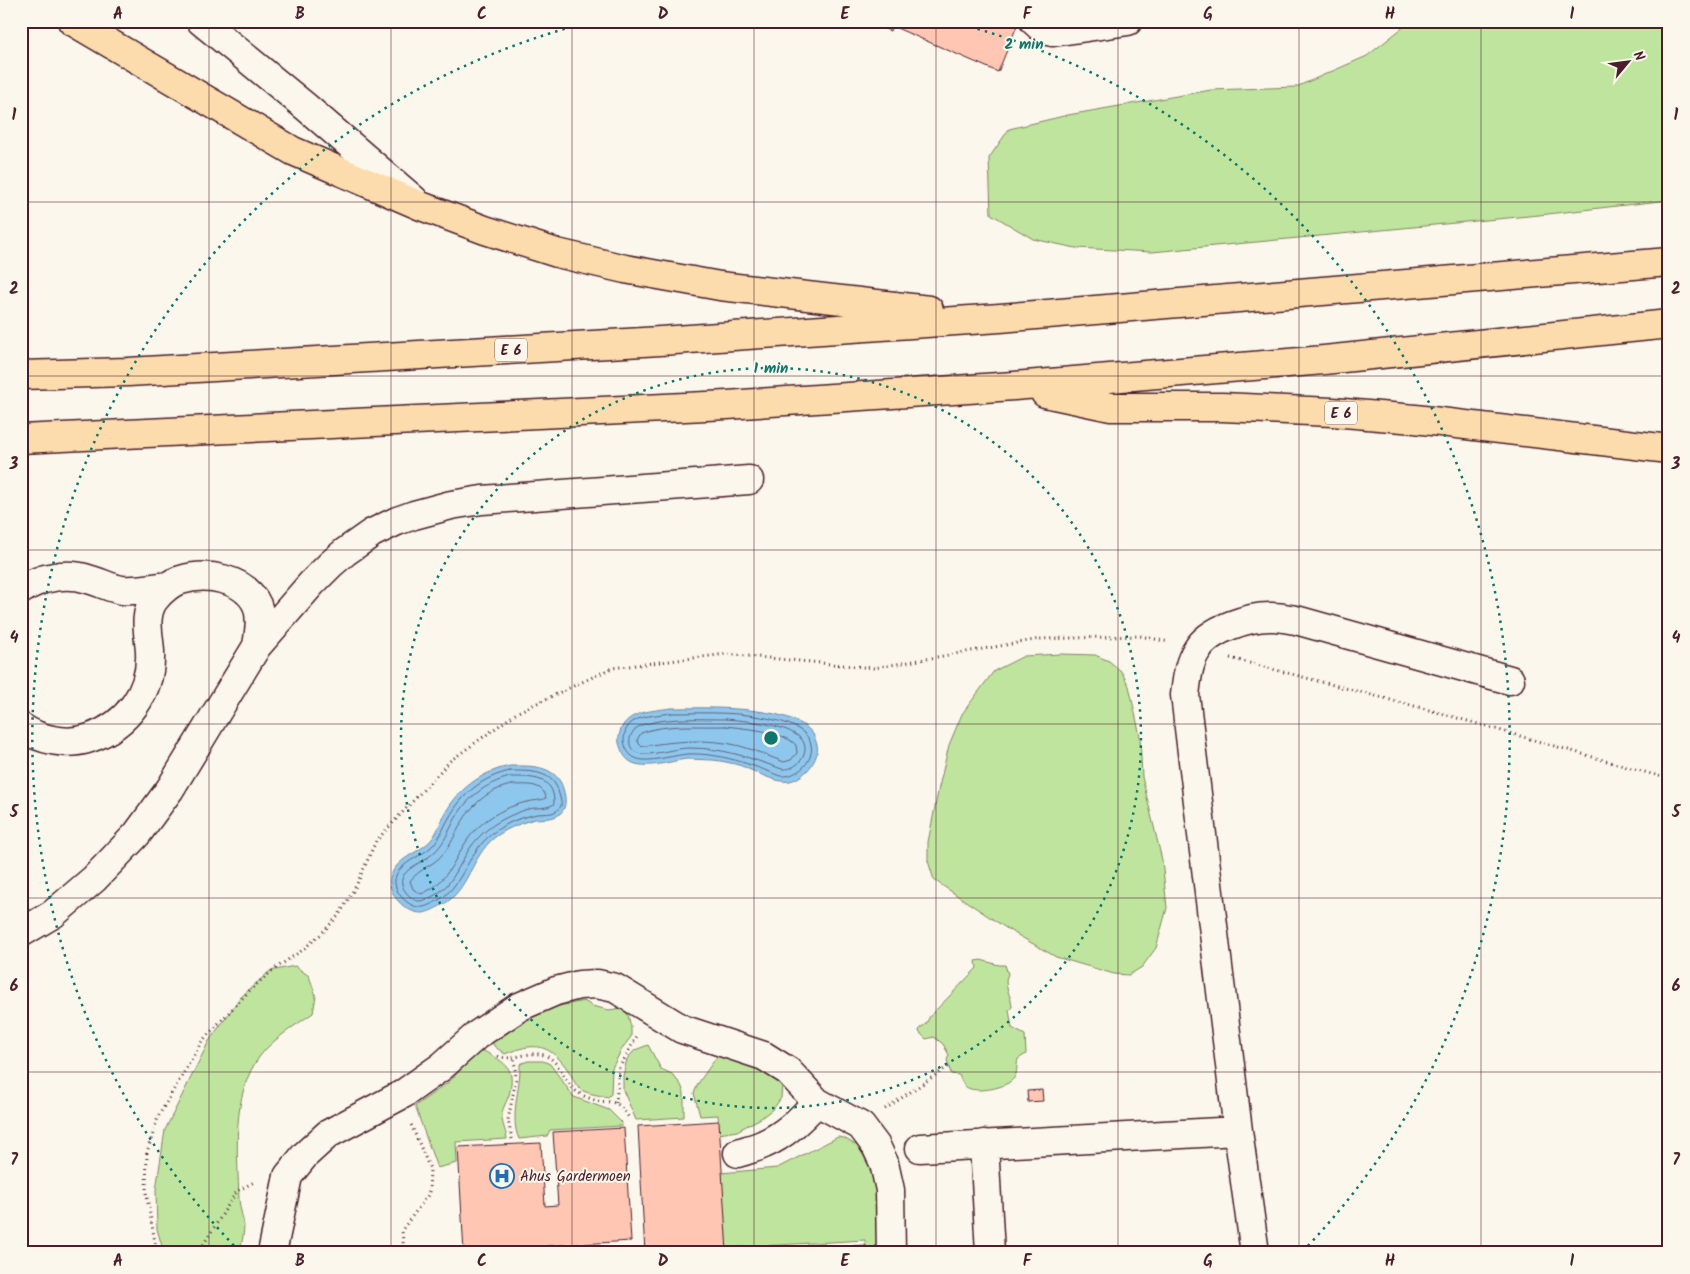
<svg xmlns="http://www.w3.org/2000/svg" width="1690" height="1274" font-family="Kalam,sans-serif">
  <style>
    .green { fill: #bfe49e; stroke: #848264 }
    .water { fill: #8ec7ed; stroke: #73849f }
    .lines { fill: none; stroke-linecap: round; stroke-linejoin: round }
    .shore { stroke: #656279; stroke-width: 1 }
    .building { fill: #ffc7b3; stroke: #4a1f2b }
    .minor-casing { stroke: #4a1f2b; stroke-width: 31 }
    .highway-casing { stroke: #4a1f2b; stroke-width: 31 }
    .path { stroke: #4a1f2b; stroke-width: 3; stroke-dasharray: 1 4; stroke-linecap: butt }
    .minor { stroke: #fbf7ec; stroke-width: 28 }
    .highway { stroke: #fcdcac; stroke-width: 28 }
    .grid { fill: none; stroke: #4a1f2b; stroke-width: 1; stroke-opacity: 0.55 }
    .ring { fill: none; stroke: #0f766e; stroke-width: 2.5; stroke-dasharray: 2.5 5 }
    .labels { text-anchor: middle; stroke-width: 4; stroke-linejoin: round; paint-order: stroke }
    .shield { fill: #fbf7ec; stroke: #7f6065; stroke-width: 1 }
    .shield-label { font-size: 14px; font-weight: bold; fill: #4a1f2b }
    .poi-label { font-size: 15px; fill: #4a1f2b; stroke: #fbf7ec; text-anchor: start }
    .centre { fill: #0f766e; stroke: #fbf7ec; stroke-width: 2.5 }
    .ring-label { font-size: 15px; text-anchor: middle; font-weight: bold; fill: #0f766e; stroke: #fbf7ec; stroke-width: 4; stroke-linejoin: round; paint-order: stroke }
    .neatline { fill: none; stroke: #4a1f2b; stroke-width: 2 }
    .grid-label { font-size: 16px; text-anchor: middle; font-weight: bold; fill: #4a1f2b }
  </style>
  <rect width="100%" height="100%" fill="#fbf7ec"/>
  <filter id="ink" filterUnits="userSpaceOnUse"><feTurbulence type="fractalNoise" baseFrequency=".02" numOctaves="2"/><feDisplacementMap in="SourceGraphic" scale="10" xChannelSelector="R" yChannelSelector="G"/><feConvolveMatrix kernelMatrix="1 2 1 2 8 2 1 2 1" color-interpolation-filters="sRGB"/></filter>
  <g filter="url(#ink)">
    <path class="green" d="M1411 21H1669V200L1539 215 1152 252 1076 248 1033 239 991 214 989 158 1009 129 1068 115 1211 90 1296 87 1367 56Z
      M1061 654 1095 655 1109 661 1121 671 1129 686 1140 736 1142 777 1162 860 1167 908 1156 948 1142 967 1129 975 1114 974 1056 957 1009 930 934 880 928 861V842L939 787 949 745 962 714 994 671 1024 656Z
      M981 960 999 965H1005L1008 974C1002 985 1012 996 1012 1007L1009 1010 1012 1028 1025 1035 1026 1054 1018 1059C1016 1066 1018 1073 1014 1078 1007 1088 978 1093 968 1088 963 1086 961 1080 959 1075L951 1074 947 1060 949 1055 943 1044 934 1037 926 1039 919 1032 920 1028 926 1024 930 1016 977 968 976 961Z
      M295 966 309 976 316 996 313 1013C295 1026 274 1038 260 1056 230 1095 238 1155 239 1200 240 1209 243 1218 244 1226 244 1235 241 1245 240 1253H164L157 1229 156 1190 165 1130 209 1041 241 997 270 971Z
      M584 1001 592 1006 609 1010 622 1008 628 1015 631 1027V1037L623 1047 612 1068 611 1094 608 1097C599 1095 584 1094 578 1087 574 1083 572 1075 568 1070 549 1043 534 1042 505 1054L494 1046 491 1039 544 1009Z
      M648 1045 661 1069 672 1074 681 1085 684 1092V1117L636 1120 623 1090V1076L627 1059 635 1050Z
      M480 1049C503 1062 517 1065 509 1095 507 1101 503 1107 502 1113 501 1123 506 1130 507 1139L456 1142 457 1163 437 1168 415 1106 449 1082Z
      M718 1055 743 1058 778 1078 782 1085 781 1098 774 1108 761 1118 737 1131 719 1134 718 1115 700 1116 694 1093 699 1082Z
      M528 1061H543L550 1064 574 1097 609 1110 622 1123 621 1126 550 1130 547 1136 519 1139C509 1117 521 1088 520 1064Z
      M838 1137 844 1138 859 1147 876 1180 882 1253H866L865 1240 725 1248 721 1173 777 1168Z"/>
    <path class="water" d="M671 708C704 708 792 704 813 734 815 737 816 742 817 745 819 752 815 760 811 766 806 773 798 779 790 781 777 784 752 770 739 765 731 763 722 761 713 760 705 760 695 759 687 759 671 761 645 770 631 762 624 758 621 750 619 743 618 739 619 737 620 732 626 711 652 711 671 708Z
      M510 766C527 766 551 764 561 783 567 797 569 815 550 818 544 819 537 818 531 820 518 824 504 830 494 838 472 856 468 890 444 904 438 907 430 912 423 913 405 914 385 892 391 875 398 858 416 854 428 843 436 836 439 826 443 817 457 790 480 772 510 766Z"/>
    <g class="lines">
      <path class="shore" d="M671 713C708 713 743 711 779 721 786 723 794 726 800 730 825 746 805 778 780 776 750 764 721 753 688 754 675 755 655 761 643 760 623 759 617 731 634 721 644 715 660 715 671 713Z
        M726 719C747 721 780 723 798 736 814 747 800 771 782 769 749 758 726 748 689 748 675 748 656 755 643 754 624 753 626 729 645 724 671 717 700 719 726 719Z
        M726 726C746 729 781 730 796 745L797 753 791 760 784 762C770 757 755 750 740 746 708 738 677 741 644 746L640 745 637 740 641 733C667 723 698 727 726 726Z
        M510 771C530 771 554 770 559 794 560 798 562 802 561 806 559 809 556 812 552 813 546 814 540 813 533 815 516 818 496 828 484 841 463 863 461 891 431 904 422 909 415 908 407 902 400 897 394 888 395 879 398 863 421 857 431 847 440 839 443 828 449 818 462 794 482 777 510 771Z
        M510 777C532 777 555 776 554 804 547 809 537 807 528 809 515 813 499 820 488 829 481 834 475 841 470 848 456 869 452 889 427 899 422 901 418 902 413 899 408 895 403 890 402 884 399 872 418 864 427 858 441 849 446 837 453 823 465 799 485 783 510 777Z
        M512 785C525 785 543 782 546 798 541 801 534 800 527 802 512 805 495 813 483 823 455 845 455 881 421 894L413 889 410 881C419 869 434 865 443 854 451 845 455 834 461 824 472 804 489 789 512 785Z"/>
    </g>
    <path class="building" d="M866 21H1019L998 72 892 26 890 31Z
      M1042 1090 1043 1101 1028 1102 1027 1091Z
      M719 1121 727 1253H645L638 1126Z
      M624 1128 631 1241 547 1246 548 1253H464L458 1147 541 1143 545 1206 558 1205 553 1132Z
      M866 1245V1253H739Z"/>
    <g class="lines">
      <defs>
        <path id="minor" d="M201 21 306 107 414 200
          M1034 21 1044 30 1053 32 1128 21
          M21 590C40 577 67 572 88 579 100 582 110 588 122 590 137 591 153 588 168 586
          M21 727C40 740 67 746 90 738 127 725 152 692 150 652 149 634 143 616 154 600 160 592 171 582 181 580 206 572 245 578 257 605 262 618 259 633 257 646
          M21 933 53 914 94 879 137 834 170 789 257 646 312 583 331 564 345 552 372 533 397 521 414 515 451 505 482 500 749 480
          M984 1144 990 1253
          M920 1148 1238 1131
          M738 1153C746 1150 756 1148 764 1144 785 1135 802 1118 817 1102
          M272 1253 288 1176 305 1155 328 1134 403 1094 441 1067 477 1035 519 1007 556 991 579 985 597 984 615 988 682 1029 764 1056 788 1071 817 1102 861 1126 876 1146 884 1163 890 1190 891 1253
          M1255 1253 1238 1131 1185 695C1187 680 1188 663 1197 650 1209 629 1250 616 1273 617 1281 617 1289 619 1296 620L1510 680"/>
        <path id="highway" d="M72 21 293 151 421 206 485 230 557 253 625 269 720 286 929 310
          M21 375 128 372 660 341 1000 318 1669 262
          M1045 393 1111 407H1222L1332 412 1415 419 1669 449
          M21 439 727 405 1014 386 1324 360 1669 324"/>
      </defs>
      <use href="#minor" class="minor-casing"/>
      <use href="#highway" class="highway-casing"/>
      <path class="path" d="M1230 658 1433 711 1669 779
        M498 1056C513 1062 528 1050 544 1055 561 1061 563 1082 577 1092 583 1096 591 1099 598 1101 604 1102 612 1101 617 1104 623 1108 626 1114 630 1119
        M616 1103 619 1068 637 1036
        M885 1109 949 1066
        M512 1139 508 1120 516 1079 514 1057
        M157 1253 146 1192 147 1153 158 1117 202 1041 251 989 273 970 301 951 320 935 339 915 356 886 376 841 450 761 518 712 612 668 726 654 874 668 1040 639 1140 636 1169 642
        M198 1253 237 1191 256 1181
        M404 1253 402 1230 429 1194 430 1169 410 1122"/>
      <use href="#minor" class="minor"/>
      <use href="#highway" class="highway"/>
    </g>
  </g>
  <path class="grid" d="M209 21V1253M391 21V1253M572 21V1253M754 21V1253M936 21V1253M1118 21V1253M1299 21V1253M1481 21V1253M21 202H1669M21 376H1669M21 550H1669M21 724H1669M21 898H1669M21 1072H1669"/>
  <g class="ring">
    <circle cx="771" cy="738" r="370"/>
    <path d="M239 1251A739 739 0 0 1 586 23M956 23A739 739 0 0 1 1303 1251"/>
  </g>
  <defs>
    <symbol id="hospital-ring" viewBox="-11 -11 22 22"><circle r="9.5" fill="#fbf7ec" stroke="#1f6fb2" stroke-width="1.5"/><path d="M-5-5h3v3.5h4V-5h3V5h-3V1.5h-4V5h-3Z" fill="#1f6fb2"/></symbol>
  </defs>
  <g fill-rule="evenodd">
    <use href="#hospital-ring" x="488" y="1162" width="28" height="28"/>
  </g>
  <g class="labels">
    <g class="shield">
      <rect x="495" y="338.5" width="32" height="23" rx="4"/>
      <rect x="1325" y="401.5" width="32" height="23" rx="4"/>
    </g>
    <g class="shield-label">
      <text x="511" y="355">E 6</text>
      <text x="1341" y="418">E 6</text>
    </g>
    <g class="poi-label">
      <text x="520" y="1181">Ahus Gardermoen</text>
    </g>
  </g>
  <circle cx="771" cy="738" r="8" class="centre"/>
  <g class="ring-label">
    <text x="1024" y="49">2 min</text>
    <text x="771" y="373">1 min</text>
  </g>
  <rect width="1690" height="1274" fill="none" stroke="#fbf7ec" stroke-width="55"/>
  <g transform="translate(1628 62) rotate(61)" stroke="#fbf7ec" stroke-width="4" paint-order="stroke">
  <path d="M0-4L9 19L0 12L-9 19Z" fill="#4a1f2b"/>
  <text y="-8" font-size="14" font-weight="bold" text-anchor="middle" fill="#4a1f2b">N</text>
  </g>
  <rect x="28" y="28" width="1634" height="1218" class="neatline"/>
  <g class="grid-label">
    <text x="118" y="19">A</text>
    <text x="300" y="19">B</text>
    <text x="482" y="19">C</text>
    <text x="663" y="19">D</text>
    <text x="845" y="19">E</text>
    <text x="1027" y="19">F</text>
    <text x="1208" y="19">G</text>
    <text x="1390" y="19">H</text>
    <text x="1572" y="19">I</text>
    <text x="14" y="120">1</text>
    <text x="1676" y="120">1</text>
    <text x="14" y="294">2</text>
    <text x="1676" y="294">2</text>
    <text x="14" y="469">3</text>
    <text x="1676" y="469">3</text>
    <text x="14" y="643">4</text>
    <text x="1676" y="643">4</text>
    <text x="14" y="817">5</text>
    <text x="1676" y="817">5</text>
    <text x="14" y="991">6</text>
    <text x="1676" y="991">6</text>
    <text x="14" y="1165">7</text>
    <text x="1676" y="1165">7</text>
    <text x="118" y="1266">A</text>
    <text x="300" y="1266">B</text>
    <text x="482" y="1266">C</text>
    <text x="663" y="1266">D</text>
    <text x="845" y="1266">E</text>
    <text x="1027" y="1266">F</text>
    <text x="1208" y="1266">G</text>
    <text x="1390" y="1266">H</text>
    <text x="1572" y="1266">I</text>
  </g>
</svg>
